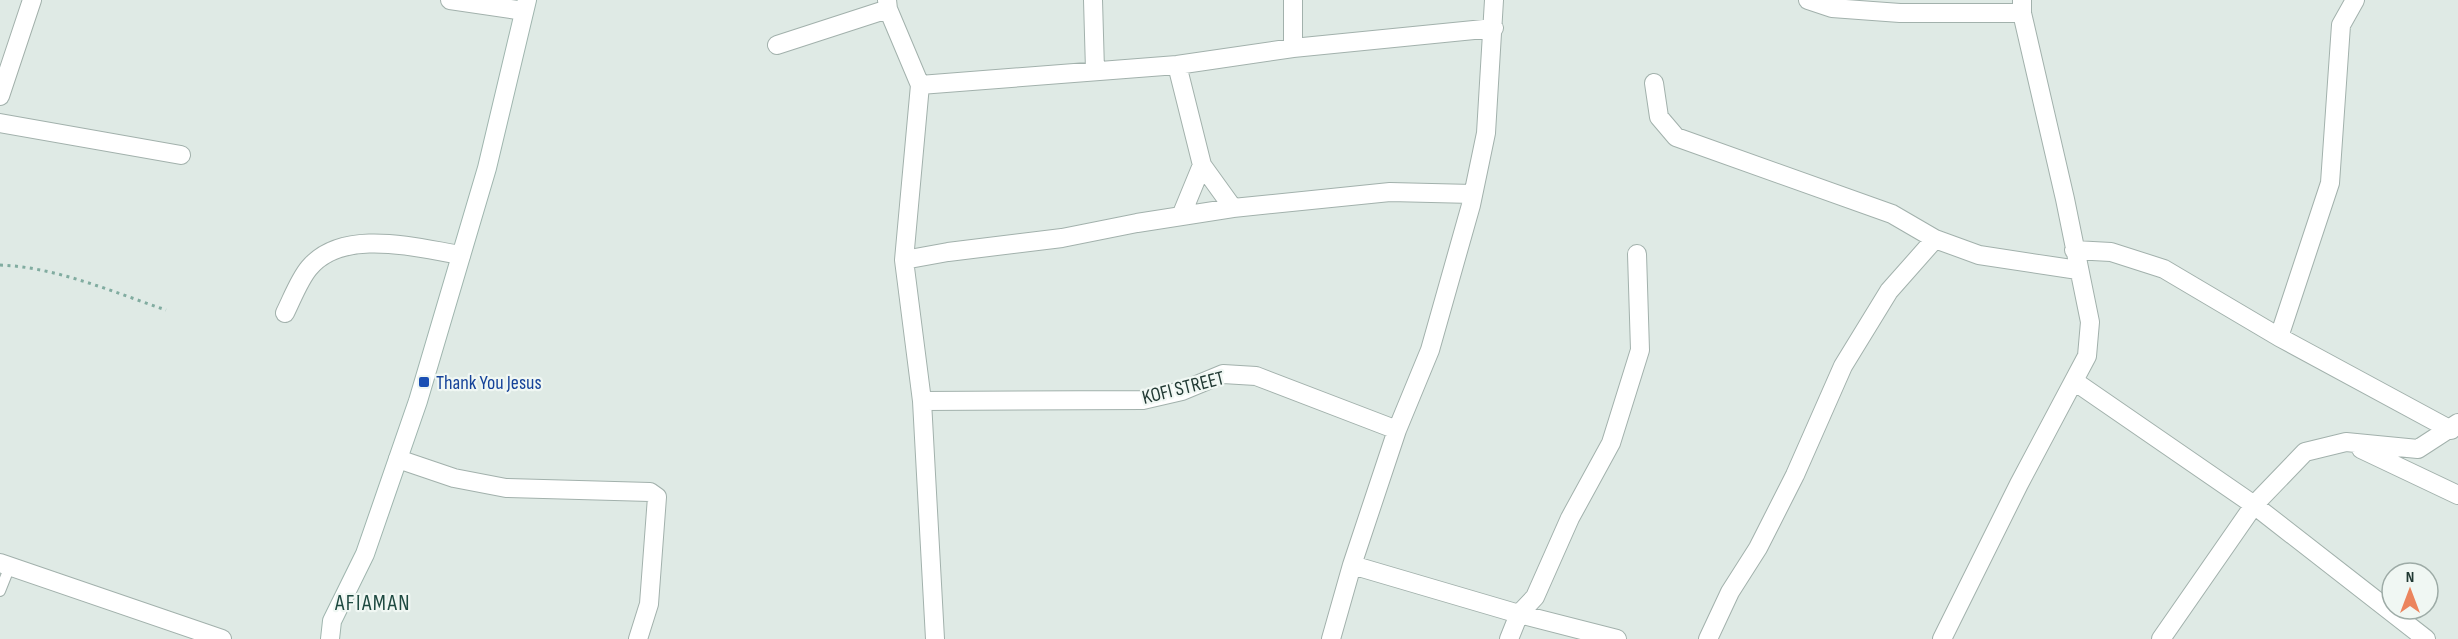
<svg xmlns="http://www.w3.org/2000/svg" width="2458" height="639" font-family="'Sofia Sans Condensed',sans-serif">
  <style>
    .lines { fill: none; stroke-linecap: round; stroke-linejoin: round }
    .lane-casing { stroke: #a2b1ac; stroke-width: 12 }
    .street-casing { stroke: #a2b1ac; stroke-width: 20 }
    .secondary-casing { stroke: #9fb5ae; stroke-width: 20 }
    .path { stroke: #81aca0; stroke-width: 3; stroke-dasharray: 3 4.5; stroke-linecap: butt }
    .lane { stroke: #fff; stroke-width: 10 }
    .street { stroke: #fff; stroke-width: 18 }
    .secondary { stroke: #fff; stroke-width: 18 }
    .transit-dot { fill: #1a4fb4; stroke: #f0f7f3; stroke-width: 2 }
    .labels { text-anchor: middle; stroke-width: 4.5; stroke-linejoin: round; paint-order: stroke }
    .transit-label { font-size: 20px; fill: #164399; stroke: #f0f7f3; text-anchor: start }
    .street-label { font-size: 20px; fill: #213933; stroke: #f0f7f3 }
    .quarter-label { font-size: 22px; letter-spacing: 1.5px; fill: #1e4a41; stroke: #f0f7f3 }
  </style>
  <rect width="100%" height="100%" fill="#dfeae5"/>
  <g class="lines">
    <defs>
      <path id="lane" d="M0 591 10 566"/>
      <path id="street" d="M450 0 524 11
        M887 0 888 9 920 85 904 260 922 401 935 639
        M1093 0 1095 70
        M1293 0V48
        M1808 0 1832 8 1900 13H2022
        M2355 0 2341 25 2330 183 2279 337 2451 430
        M777 45 888 9
        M1177 65 1202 165
        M1654 83 1659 117 1676 137 1892 214 1935 239 1979 255 2078 270
        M920 85 1177 65 1293 48 1494 28
        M0 96 32 0
        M0 123 181 155
        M1181 216 1202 165 1233 208
        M2074 250 2111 252 2164 269 2279 337
        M904 260 948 252 1062 238 1137 223 1233 208 1390 192 1473 194
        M285 313C292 299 299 280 309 268 343 227 416 248 461 255
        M2074 381 2254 505 2426 639
        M922 401 1143 400 1182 391 1223 374 1256 376 1397 430
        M2361 449 2458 495
        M398 459 454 478 506 488 650 492 657 497 649 604 638 639
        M0 563 222 639
        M1352 565 1519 614 1617 639
        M1331 639 1352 565 1397 430 1430 350 1471 205 1486 133 1494 0
        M1509 639 1519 614 1535 597 1570 518 1611 443 1640 350 1637 254
        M1708 639 1730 592 1758 548 1795 475 1843 366 1889 291 1935 239
        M1942 639 2019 484 2087 356 2090 322 2065 199 2022 13V0
        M2161 639 2254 505 2305 452 2346 442 2418 449 2458 423"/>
      <path id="secondary" d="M330 639 332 621 365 554 418 401 487 168 527 0"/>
    </defs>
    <use href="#lane" class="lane-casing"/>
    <use href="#street" class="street-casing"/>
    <use href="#secondary" class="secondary-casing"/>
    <path class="path" d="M0 265C56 267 113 292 166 310"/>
    <use href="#lane" class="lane"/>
    <use href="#street" class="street"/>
    <use href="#secondary" class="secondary"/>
  </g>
  <rect class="transit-dot" x="418" y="376" width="12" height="12" rx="3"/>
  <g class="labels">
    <g class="transit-label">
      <text x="436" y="389">Thank You Jesus</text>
    </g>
    <g class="street-label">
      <text transform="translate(1183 387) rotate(-14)" y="7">KOFI STREET</text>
    </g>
    <g class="quarter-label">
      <text x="373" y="610">AFIAMAN</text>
    </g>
  </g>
  <g transform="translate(2410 591)"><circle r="28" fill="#f0f7f3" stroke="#9daba6" stroke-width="1.5"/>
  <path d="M0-4.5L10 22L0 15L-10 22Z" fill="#eb845d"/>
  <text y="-9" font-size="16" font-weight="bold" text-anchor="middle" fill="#213933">N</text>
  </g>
</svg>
